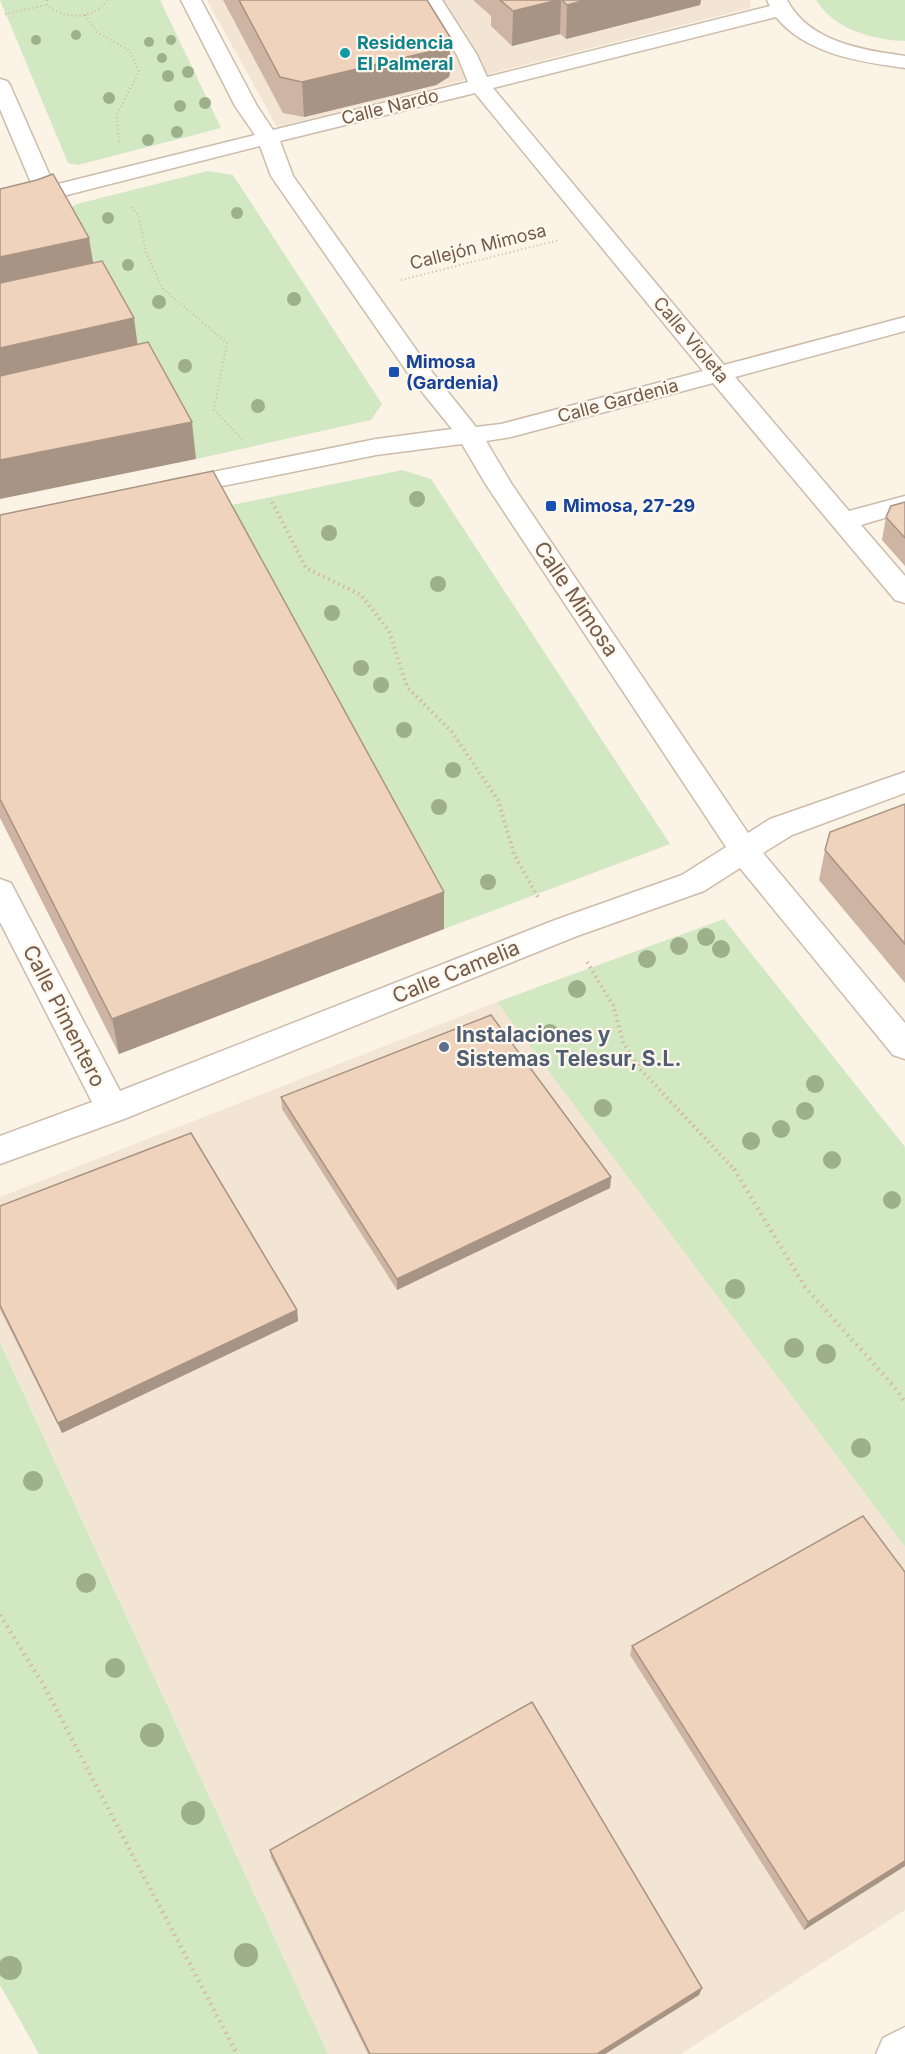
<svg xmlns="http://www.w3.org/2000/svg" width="905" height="2054" font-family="Inter,sans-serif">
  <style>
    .residential { fill: #f3e5d3 }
    .green { fill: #d2e8c3 }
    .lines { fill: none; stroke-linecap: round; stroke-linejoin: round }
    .minor-casing { stroke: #cdbbab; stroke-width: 3 }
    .path-far2 { stroke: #d5b6a0; stroke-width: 2; stroke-dasharray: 1 3; stroke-linecap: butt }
    .path-far1 { stroke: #d5b6a0; stroke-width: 4; stroke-dasharray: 1.5 4; stroke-linecap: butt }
    .path { stroke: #d5b6a0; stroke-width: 4.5; stroke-dasharray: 1.5 5; stroke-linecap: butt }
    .minor { fill: #fff; fill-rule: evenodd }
    .tree { fill: #9eaf8c }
    .wall { fill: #ceb5a3 }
    .shaded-wall { fill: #a89484 }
    .building { fill: #f0d3bd; stroke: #a89484; stroke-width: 1.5 }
    .culture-dot { fill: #0f9aa8; stroke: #fef7eb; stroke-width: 2 }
    .transit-dot { fill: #1a4fb4; stroke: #fef7eb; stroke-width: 2 }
    .service-dot { fill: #5c6f8a; stroke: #fef7eb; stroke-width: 2 }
    .labels { text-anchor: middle; stroke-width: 4.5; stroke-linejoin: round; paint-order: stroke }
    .far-culture-label { font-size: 18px; font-weight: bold; fill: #0d838f; stroke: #fef7eb; text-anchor: start }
    .far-street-label { font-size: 18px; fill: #735a4b; stroke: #fef7eb }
    .far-transit-label { font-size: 18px; font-weight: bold; fill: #164399; stroke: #fef7eb; text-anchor: start }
    .street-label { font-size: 21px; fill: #735a4b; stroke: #fef7eb }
    .service-label { font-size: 21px; font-weight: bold; fill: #4e5e75; stroke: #fef7eb; text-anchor: start }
  </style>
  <rect width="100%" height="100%" fill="#fbf3e5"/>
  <path class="residential" d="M207 0H751L750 8 277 127Z
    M497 1002 905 1547V1910L681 2054H328L0 1341V1197Z"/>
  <path class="green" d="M0 0H160L221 128 78 165 68 163Z
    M816 0H905V41C872 40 834 29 816 0Z
    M208 171 233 175 382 404 371 420 196 459 60 212 77 204Z
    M402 470 431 479 670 844 444 929 217 508Z
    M724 919 905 1147V1547L497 1002Z
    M0 1342 328 2054H39L0 1985Z"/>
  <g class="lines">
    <defs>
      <path id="minor" d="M181 0H201L257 106 273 130 468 82 457 55 422 0H442L477 55 487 77 770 6 767 0H787C809 42 862 50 905 56V68C860 62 806 54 776 17L493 88 724 365 905 317V331L735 377 849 511 905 496V512L861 525 905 576V603L895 600 713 383 511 437 486 441 511 483 748 833 770 819 905 772V793L792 835 763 853 905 1023V1059L893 1055 740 868 704 891 577 936 124 1119 0 1164V1136L92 1102 0 922V879L11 883 120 1091 555 920 682 875 726 847 485 483 462 444 376 455 173 496 164 494 160 488 164 482 173 480 376 439 452 429 414 382 271 176 260 146 0 212V198L34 190 0 109V79L7 81 10 85 54 185 255 135 235 106ZM475 93 703 371 501 424 476 427 432 372 293 176 280 141Z
        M905 2027V2054H876L883 2038Z"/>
    </defs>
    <use href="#minor" class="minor-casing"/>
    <path class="path-far2" d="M47 0V5C65 20 94 20 107 0
      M5 14 47 5
      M85 15 97 32 130 51 139 72 117 114 119 142
      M132 207 139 217 146 252 162 288 227 343 214 410 242 439
      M401 280 559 240"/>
    <path class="path-far1" d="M272 502 306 568 361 595 389 631 407 687 452 732 498 800 514 854 539 899
      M587 962 613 1005 623 1042 640 1069 735 1170"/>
    <path class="path" d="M734 1169 805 1287 897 1390 905 1403
      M0 1615 44 1686 237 2054"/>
    <use href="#minor" class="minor"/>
  </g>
  <g class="tree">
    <circle cx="76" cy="35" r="5"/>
    <circle cx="36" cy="40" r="5"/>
    <circle cx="171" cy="40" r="5"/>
    <circle cx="149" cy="42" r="5"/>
    <circle cx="162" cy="58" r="5"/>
    <circle cx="188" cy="72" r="6"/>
    <circle cx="168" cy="76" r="6"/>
    <circle cx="109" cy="98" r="6"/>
    <circle cx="205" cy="103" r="6"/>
    <circle cx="180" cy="106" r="6"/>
    <circle cx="177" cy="132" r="6"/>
    <circle cx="148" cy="140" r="6"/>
    <circle cx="237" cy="213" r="6"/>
    <circle cx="108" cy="218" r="6"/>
    <circle cx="128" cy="265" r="6"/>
    <circle cx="294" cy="299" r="7"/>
    <circle cx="159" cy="302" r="7"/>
    <circle cx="185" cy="366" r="7"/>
    <circle cx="258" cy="406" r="7"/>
    <circle cx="417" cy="499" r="8"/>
    <circle cx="329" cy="533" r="8"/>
    <circle cx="438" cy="584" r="8"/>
    <circle cx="332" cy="613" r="8"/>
    <circle cx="361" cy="668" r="8"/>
    <circle cx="381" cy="685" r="8"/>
    <circle cx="404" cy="730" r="8"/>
    <circle cx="453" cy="770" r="8"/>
    <circle cx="439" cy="807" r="8"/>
    <circle cx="488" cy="882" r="8"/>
    <circle cx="706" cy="937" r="9"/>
    <circle cx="679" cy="946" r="9"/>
    <circle cx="721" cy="949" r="9"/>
    <circle cx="647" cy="959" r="9"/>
    <circle cx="577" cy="989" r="9"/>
    <circle cx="550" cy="1033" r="9"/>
    <circle cx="815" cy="1084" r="9"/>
    <circle cx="603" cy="1108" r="9"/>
    <circle cx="805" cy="1111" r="9"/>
    <circle cx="781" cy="1129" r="9"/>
    <circle cx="751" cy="1141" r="9"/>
    <circle cx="832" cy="1160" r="9"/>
    <circle cx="892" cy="1200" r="9"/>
    <circle cx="735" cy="1289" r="10"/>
    <circle cx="794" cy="1348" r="10"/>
    <circle cx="826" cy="1354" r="10"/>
    <circle cx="861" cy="1448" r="10"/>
    <circle cx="33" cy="1481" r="10"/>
    <circle cx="86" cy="1583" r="10"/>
    <circle cx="115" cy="1668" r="10"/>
    <circle cx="152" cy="1735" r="12"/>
    <circle cx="193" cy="1813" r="12"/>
    <circle cx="246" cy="1955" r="12"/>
    <circle cx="10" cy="1968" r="12"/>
  </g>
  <path class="wall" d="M223 0H427L450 72 449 77 436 85 304 117 283 113Z
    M473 0H701L700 5 566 39 560 34 512 46 491 26V16Z
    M905 502V566L882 540 886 517Z
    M0 515 444 929 119 1054 0 818Z
    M905 804V983L819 880 825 850Z
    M281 1097 611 1177 610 1188 397 1290 282 1109Z
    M0 1206 297 1310 298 1321 62 1433 0 1309Z
    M632 1646 905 1866 804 1930 630 1655Z
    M270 1850 702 1988 699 1995 605 2054H368L271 1857Z"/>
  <path class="shaded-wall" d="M558 0H561L560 34 512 46 513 11Z
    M586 0H701L700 5 566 39 567 5Z
    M450 37V72L449 77 436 85 304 117 302 82Z
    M89 238 95 274 0 295V257Z
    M134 318 139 355 0 387V348Z
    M192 422 196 459 0 499V460Z
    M444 892V929L119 1054 112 1019Z
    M611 1177 610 1188 397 1290V1279Z
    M297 1310 298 1321 62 1433 58 1423Z
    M905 1861V1866L804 1930 808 1922Z
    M702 1988 699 1995 605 2054H597Z"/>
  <path class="building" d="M239 0H427L450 37 449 42 436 50 302 82 280 77Z
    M500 0H558L513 11Z
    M562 0H586L567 5Z
    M53 174 89 238 0 257V189L37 180Z
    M102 261 134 318 0 348V283Z
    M148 342 192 422 0 460V376Z
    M213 471 444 892 112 1019 0 799V515Z
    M905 502V538L886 517 891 506Z
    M905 804V944L825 850 830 832Z
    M491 1015 611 1177 397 1279 281 1097Z
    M191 1133 297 1310 58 1423 0 1305V1206Z
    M863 1516 905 1572V1861L808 1922 632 1646Z
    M532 1702 702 1988 597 2054H370L270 1850Z"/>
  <circle class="culture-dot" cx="345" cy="53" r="6"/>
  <g class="transit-dot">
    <rect x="388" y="366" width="12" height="12" rx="3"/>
    <rect x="545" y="500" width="12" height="12" rx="3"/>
  </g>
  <circle class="service-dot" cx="444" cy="1047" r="6"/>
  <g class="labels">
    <g class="far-culture-label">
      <text x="357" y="49">Residencia<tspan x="357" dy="21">El Palmeral</tspan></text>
    </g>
    <g class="far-street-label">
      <text transform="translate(390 107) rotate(-14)" y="6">Calle Nardo</text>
      <text transform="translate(478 247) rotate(-14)" y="6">Callejón Mimosa</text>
      <text transform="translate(691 340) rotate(50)" y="6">Calle Violeta</text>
      <text transform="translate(618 401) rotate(-15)" y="6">Calle Gardenia</text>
    </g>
    <g class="far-transit-label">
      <text x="406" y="368">Mimosa<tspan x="406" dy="21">(Gardenia)</tspan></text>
      <text x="563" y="512">Mimosa, 27-29</text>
    </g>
    <g class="street-label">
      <text transform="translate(576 599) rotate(56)" y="7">Calle Mimosa</text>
      <text transform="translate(456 972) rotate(-22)" y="7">Calle Camelia</text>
      <text transform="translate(64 1016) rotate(63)" y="7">Calle Pimentero</text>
    </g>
    <g class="service-label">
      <text x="456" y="1042">Instalaciones y<tspan x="456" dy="24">Sistemas Telesur, S.L.</tspan></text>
    </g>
  </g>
</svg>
